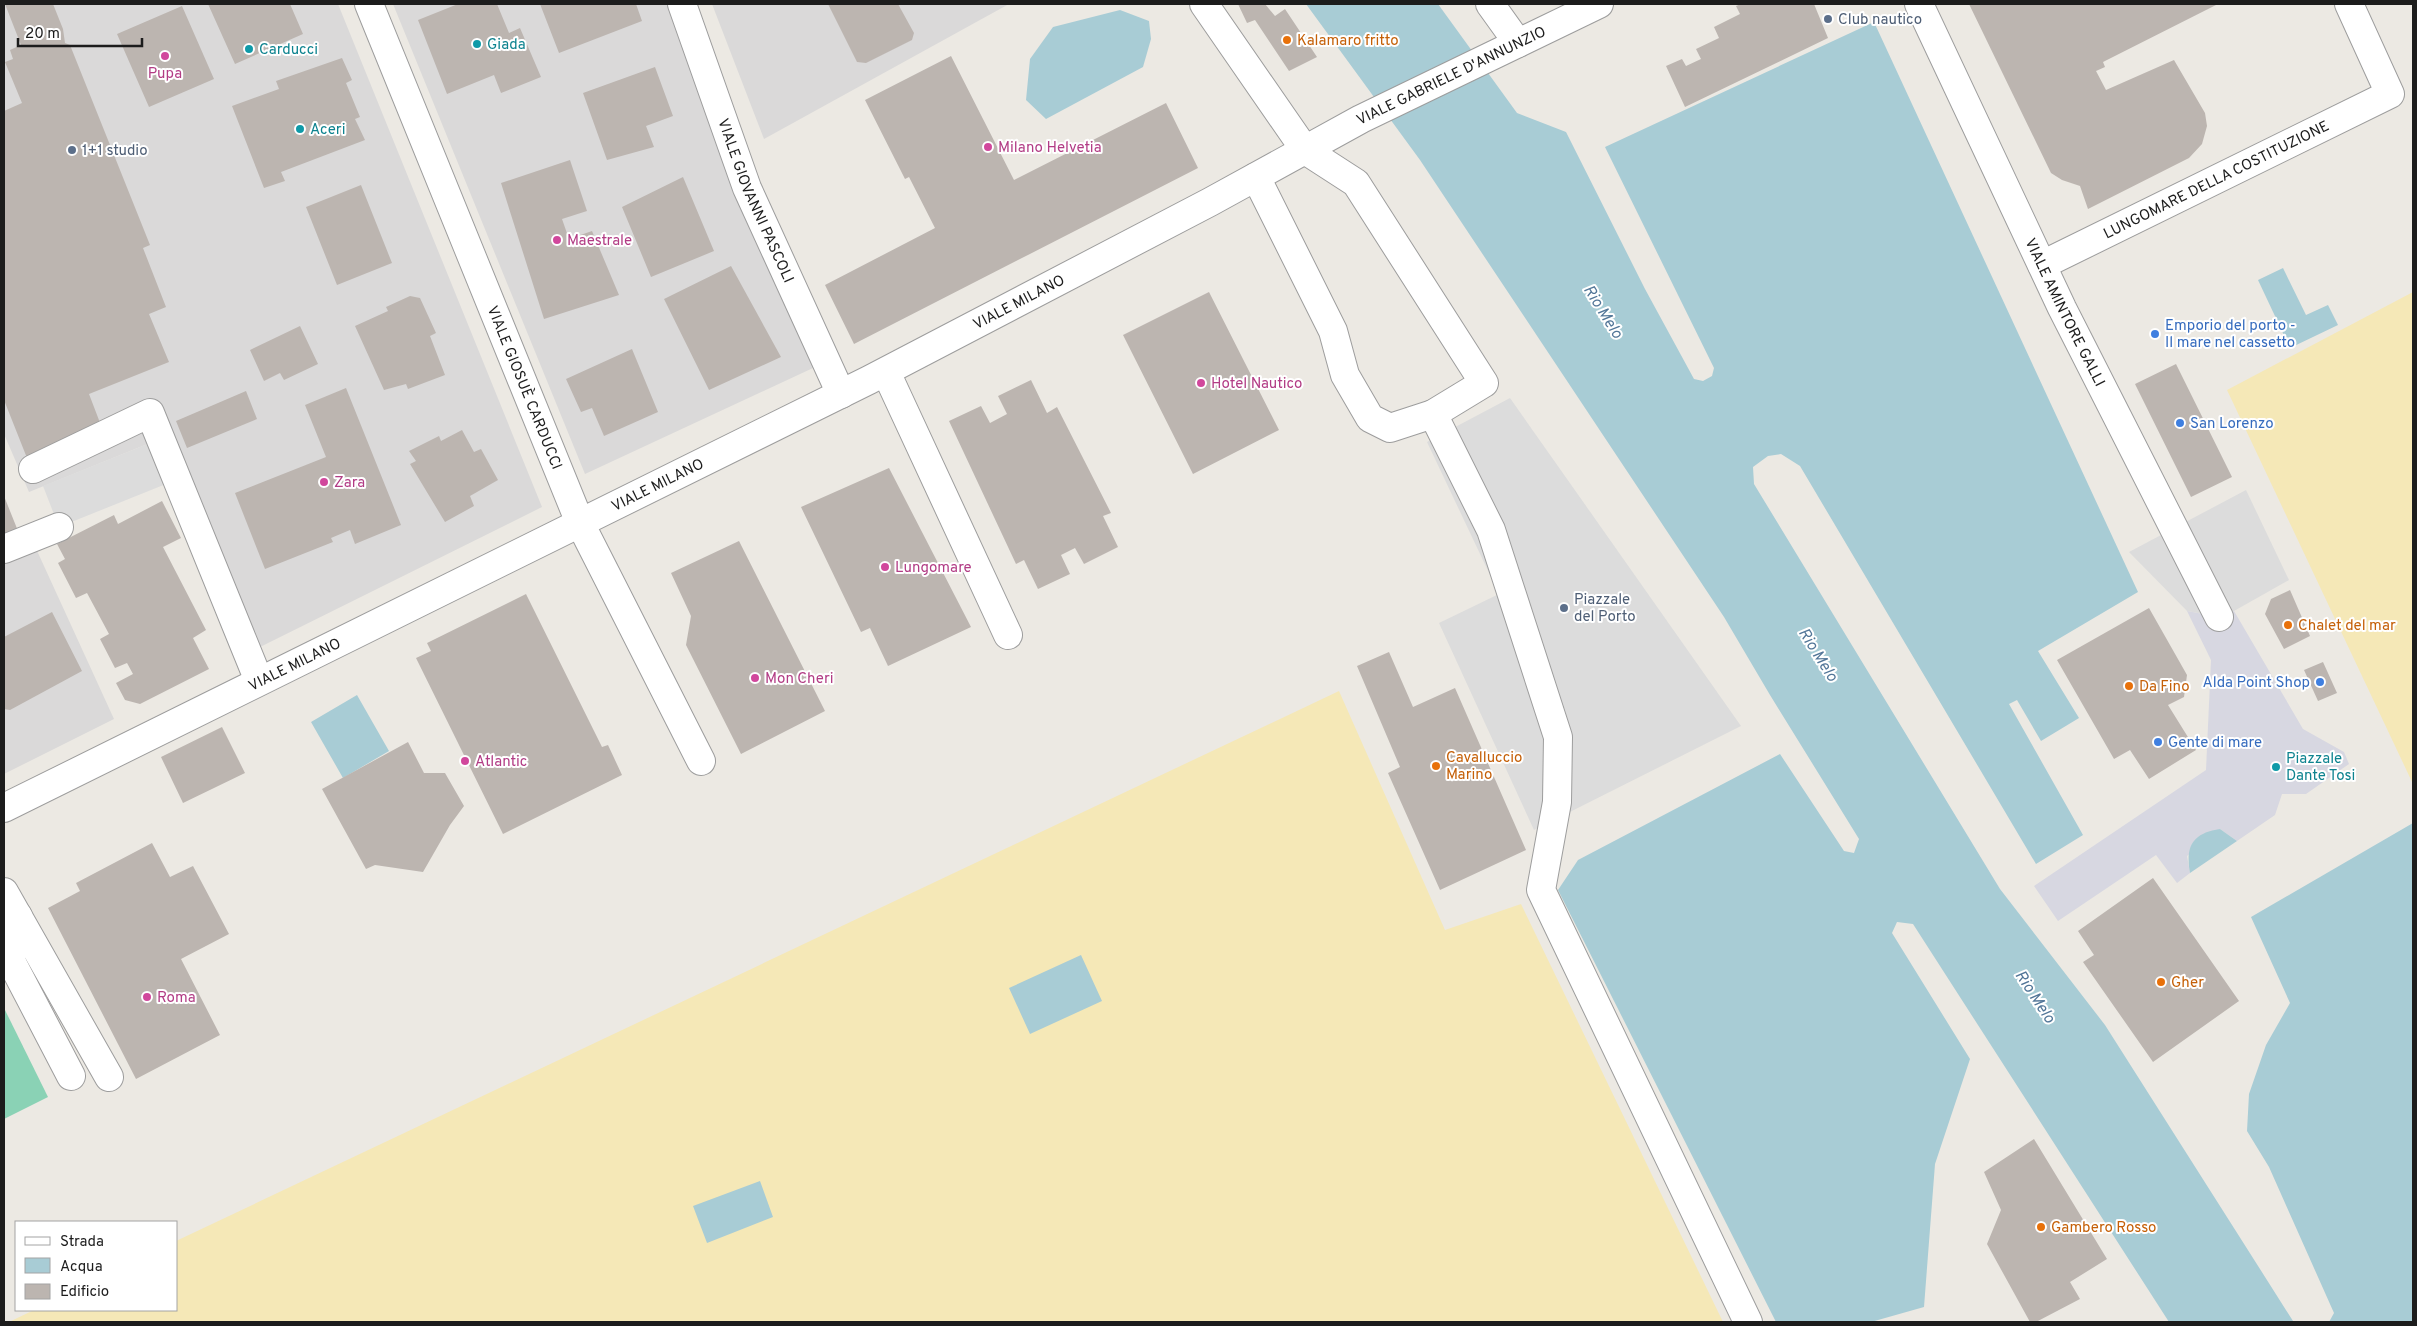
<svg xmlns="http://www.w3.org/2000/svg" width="2417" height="1326" font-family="Overpass,sans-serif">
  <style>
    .residential { fill: #dad9d9 }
    .sand { fill: #f5e8b7 }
    .pitch { fill: #8ad2b5 }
    .parking { fill: #dcdcdc }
    .plaza { fill: #d7d7e1 }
    .water { fill: #a8ccd5 }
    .building { fill: #bcb5b0 }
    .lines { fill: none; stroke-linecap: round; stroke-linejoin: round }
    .minor-casing { stroke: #9d9d9d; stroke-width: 30 }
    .minor { stroke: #fff; stroke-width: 28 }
    .service-dot { fill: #5c6f8a; stroke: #fff; stroke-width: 2 }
    .food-dot { fill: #e8710a; stroke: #fff; stroke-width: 2 }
    .culture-dot { fill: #0f9aa8; stroke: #fff; stroke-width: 2 }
    .hotel-dot { fill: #d1479c; stroke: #fff; stroke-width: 2 }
    .shop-dot { fill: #3f7fe0; stroke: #fff; stroke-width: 2 }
    .labels { text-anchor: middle; stroke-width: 4; stroke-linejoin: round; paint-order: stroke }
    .service-label { font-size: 15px; fill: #4e5e75; stroke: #fff; text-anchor: start }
    .food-label { font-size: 15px; fill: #c56008; stroke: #fff; text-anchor: start }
    .culture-label { font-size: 15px; fill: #0d838f; stroke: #fff; text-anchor: start }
    .hotel-label { font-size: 15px; fill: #b23c85; stroke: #fff; text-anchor: start }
    .street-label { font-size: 15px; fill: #1c1c1c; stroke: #fff }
    .shop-label { font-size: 15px; fill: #366cbe; stroke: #fff; text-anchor: start }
    .water-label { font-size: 16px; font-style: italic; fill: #527698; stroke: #fff }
  </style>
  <rect width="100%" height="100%" fill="#ece9e3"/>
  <path class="residential" d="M4 4H338L542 507 240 657 150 443 29 492 4 434Z
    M393 4H674L813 368 585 474Z
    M712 4H1009L764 139Z
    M33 542 114 719 4 774V554Z"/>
  <path class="sand" d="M2413 292V784L2227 390Z
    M1339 691 1445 930 1521 904 1723 1322H9L34 1310H176V1241Z"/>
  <path class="pitch" d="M4 1008 48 1097 4 1119Z"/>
  <path class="parking" d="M1510 398 1741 726 1534 830 1439 623 1499 594 1427 442Z
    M150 443 166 484 59 527 43 486Z
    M2246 490 2289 580 2234 611 2219 617 2187 611 2129 552Z"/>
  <path class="plaza" d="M2187 611 2219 617 2234 611 2303 729 2344 752 2349 764 2306 794H2282L2275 815 2237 841 2220 829 2187 856 2190 873 2177 883 2156 855 2058 921 2034 886 2206 770 2211 660Z"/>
  <path class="water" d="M1306 4H1438L1517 113 1566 132 1645 289 1694 379 1703 381 1712 376 1714 368 1605 147 1874 22 2138 592 2038 651 2079 718 2041 741 2017 700 2009 704 2083 835 2036 864 1800 466 1781 454 1768 456 1753 467 1754 484 2000 889 2105 1025 2293 1321 2296 1322H2169L1913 924 1897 922 1892 933 1970 1059 1935 1164 1924 1307 1871 1322H1776L1558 890 1578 860 1780 754 1844 851 1854 853 1859 839 1770 695 1724 617 1420 160Z
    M1120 10 1149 21 1151 39 1143 67 1046 119 1026 100 1030 59 1053 27Z
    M2283 268 2306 315 2328 305 2338 325 2290 348 2258 280Z
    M357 695 389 751 343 778 311 722Z
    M2413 823V1322H2329L2334 1313 2269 1167 2247 1131 2249 1094 2266 1045 2290 1003 2251 917Z
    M2220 829 2237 841 2190 873C2185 846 2193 833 2220 829Z
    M1081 955 1102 1001 1030 1034 1009 988Z
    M760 1181 773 1217 707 1243 693 1206Z"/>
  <path class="building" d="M5 4H53L63 29 65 43 70 45 150 245 143 248 166 307 149 314 169 362 89 394 102 428 27 458 4 400V111L22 103 5 62 13 59 10 50 21 45Z
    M208 4H290L303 34 235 64Z
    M458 4H497L509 33 520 28 541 77 501 93 494 75 447 94 418 20Z
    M540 4H636L642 21 559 53Z
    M828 4H898L914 33 912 40 866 63 857 62Z
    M1238 4H1265L1275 16 1285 9 1317 57 1289 71 1255 20 1247 23Z
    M1741 4H1814L1828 38 1685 107 1666 66 1682 59 1686 66 1701 59 1696 49 1719 38 1714 27 1740 14 1736 6Z
    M1969 4H2218L2103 62 2105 67 2096 71 2106 90 2174 60 2205 113 2207 126 2202 144 2189 158 2088 209 2080 186 2062 180 2051 173Z
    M182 6 214 79 149 107 117 34Z
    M951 56 1014 180 1166 103 1198 168 854 344 825 285 935 228 909 177 905 179 865 100Z
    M342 58 352 80 346 83 360 117 355 119 365 140 281 172 285 181 264 188 232 106 279 89 276 81Z
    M655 67 673 116 646 126 654 147 607 160 583 93Z
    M570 160 587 211 562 219 569 239 592 231 619 295 544 319 501 183Z
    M683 177 714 251 651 277 622 207Z
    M361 185 392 263 337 285 306 207Z
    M731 266 781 357 709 390 664 299Z
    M1209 292 1279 430 1193 474 1123 335Z
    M410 296 420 298 436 333 430 336 445 375 408 389 406 384 384 390 355 326 388 311 386 307Z
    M300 326 318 364 284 380 280 373 264 381 250 350Z
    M632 349 658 412 604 436 592 408 581 412 566 379Z
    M2176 364 2232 477 2191 497 2135 384Z
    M1031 380 1047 413 1057 407 1111 513 1103 516 1118 547 1084 564 1075 548 1061 555 1070 574 1038 589 1024 560 1016 564 949 421 981 406 990 423 1007 414 998 396Z
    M346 388 401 525 355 544 350 530 331 538 333 542 265 569 235 493 326 457 305 405Z
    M246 391 257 419 187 448 176 421Z
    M462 430 474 452 481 449 498 480 470 496 474 506 445 522 410 464 416 461 409 451 439 436 441 441Z
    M889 468 971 627 888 666 870 628 861 632 801 507Z
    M4 496 20 536 4 543Z
    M162 501 181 538 163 547 206 630 193 638 209 669 140 704 125 700 116 683 133 674 127 663 115 668 100 639 109 634 87 593 76 598 58 563 65 559 57 544 114 515 118 524Z
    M739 541 825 711 741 754 686 645 691 616 671 573Z
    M2290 590 2310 636 2284 649 2265 614 2271 599Z
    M526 594 602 747 608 745 622 775 503 834 416 658 431 651 427 643Z
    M2149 608 2187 675 2184 697 2168 705 2196 750 2149 779 2130 750 2114 759 2057 660Z
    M52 612 82 671 10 710 4 709V637Z
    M1389 652 1413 707 1455 688 1526 850 1440 890 1388 773 1400 767 1357 666Z
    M2323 662 2337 693 2318 701 2304 670Z
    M222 727 245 773 183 803 161 757Z
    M408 742 424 773H445L464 806 450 825 423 872 375 865 366 869 322 789Z
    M152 843 170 877 193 866 229 934 181 959 220 1035 136 1079 48 908 80 891 76 883Z
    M2153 878 2239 1001 2153 1062 2083 962 2094 955 2078 931Z
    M2034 1139 2107 1259 2070 1282 2080 1299 2036 1322H2030L1987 1244 2001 1210 1984 1172Z"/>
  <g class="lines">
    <defs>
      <g id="minor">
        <path id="s1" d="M369 4 580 523 701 761"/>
        <path id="s2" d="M682 4 747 188 841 394"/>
        <path d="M1204 4 1305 150 1356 183 1484 383 1433 414 1390 428 1370 418 1345 375 1333 331 1256 177"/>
        <path d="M1490 4 1518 43"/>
        <path id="s3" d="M1919 4 2062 308 2219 617"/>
        <path id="s4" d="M2042 265 2390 94 2349 4"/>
        <path d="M886 372 1008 635"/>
        <path d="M1433 414 1491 530 1558 737 1557 802 1541 890 1748 1322"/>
        <path d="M33 469 150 413 259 681"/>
        <path d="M4 549 59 527"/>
        <path id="s5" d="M4 808 869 380 1210 202 1361 119 1599 4"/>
        <path d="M4 892 109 1077"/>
        <path d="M18 916 11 961 71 1076"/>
      </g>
    </defs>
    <use href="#minor" class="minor-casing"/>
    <use href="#minor" class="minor"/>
  </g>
  <g class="service-dot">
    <circle cx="1828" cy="19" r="5"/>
    <circle cx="72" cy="150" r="5"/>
    <circle cx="1564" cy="608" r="5"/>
  </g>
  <g class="food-dot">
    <circle cx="1287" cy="40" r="5"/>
    <circle cx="2288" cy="625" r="5"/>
    <circle cx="2129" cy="686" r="5"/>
    <circle cx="1436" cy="766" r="5"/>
    <circle cx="2161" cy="982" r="5"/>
    <circle cx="2041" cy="1227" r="5"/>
  </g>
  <g class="culture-dot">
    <circle cx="477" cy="44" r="5"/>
    <circle cx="249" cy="49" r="5"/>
    <circle cx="300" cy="129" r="5"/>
    <circle cx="2276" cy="767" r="5"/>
  </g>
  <g class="hotel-dot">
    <circle cx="165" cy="56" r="5"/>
    <circle cx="988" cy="147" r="5"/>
    <circle cx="557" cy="240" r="5"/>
    <circle cx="1201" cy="383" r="5"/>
    <circle cx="324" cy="482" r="5"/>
    <circle cx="885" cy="567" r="5"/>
    <circle cx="755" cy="678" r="5"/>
    <circle cx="465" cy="761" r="5"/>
    <circle cx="147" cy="997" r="5"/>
  </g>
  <g class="shop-dot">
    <circle cx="2155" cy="334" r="5"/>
    <circle cx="2180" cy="423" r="5"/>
    <circle cx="2320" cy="682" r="5"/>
    <circle cx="2158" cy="742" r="5"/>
  </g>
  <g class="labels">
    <g class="service-label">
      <text x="1838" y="24">Club nautico</text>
      <text x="82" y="155">1+1 studio</text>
      <text x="1574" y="604">Piazzale<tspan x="1574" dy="17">del Porto</tspan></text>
    </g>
    <g class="food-label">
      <text x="1297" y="45">Kalamaro fritto</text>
      <text x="2298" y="630">Chalet del mar</text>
      <text x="2139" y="691">Da Fino</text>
      <text x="1446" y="762">Cavalluccio<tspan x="1446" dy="17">Marino</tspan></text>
      <text x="2171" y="987">Gher</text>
      <text x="2051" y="1232">Gambero Rosso</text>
    </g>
    <g class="culture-label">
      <text x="487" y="49">Giada</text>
      <text x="259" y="54">Carducci</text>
      <text x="310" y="134">Aceri</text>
      <text x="2286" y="763">Piazzale<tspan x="2286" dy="17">Dante Tosi</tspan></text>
    </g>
    <g class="hotel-label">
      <text x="165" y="78" text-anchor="middle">Pupa</text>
      <text x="998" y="152">Milano Helvetia</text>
      <text x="567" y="245">Maestrale</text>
      <text x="1211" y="388">Hotel Nautico</text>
      <text x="334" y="487">Zara</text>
      <text x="895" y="572">Lungomare</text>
      <text x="765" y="683">Mon Cheri</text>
      <text x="475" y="766">Atlantic</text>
      <text x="157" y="1002">Roma</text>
    </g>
    <g class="street-label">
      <text dy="5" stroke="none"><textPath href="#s5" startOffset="1622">VIALE GABRIELE D'ANNUNZIO</textPath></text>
      <text dy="5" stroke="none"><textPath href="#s4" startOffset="194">LUNGOMARE DELLA COSTITUZIONE</textPath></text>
      <text dy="5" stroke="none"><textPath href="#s2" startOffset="210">VIALE GIOVANNI PASCOLI</textPath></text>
      <text dy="5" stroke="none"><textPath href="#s5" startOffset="1134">VIALE MILANO</textPath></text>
      <text dy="5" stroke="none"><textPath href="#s3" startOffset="341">VIALE AMINTORE GALLI</textPath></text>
      <text dy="5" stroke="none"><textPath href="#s1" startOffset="414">VIALE GIOSUÈ CARDUCCI</textPath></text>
      <text dy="5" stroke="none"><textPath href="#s5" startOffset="729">VIALE MILANO</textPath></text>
      <text dy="5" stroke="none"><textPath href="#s5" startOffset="324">VIALE MILANO</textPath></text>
    </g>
    <g class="shop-label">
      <text x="2165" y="330">Emporio del porto -<tspan x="2165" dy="17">Il mare nel cassetto</tspan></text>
      <text x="2190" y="428">San Lorenzo</text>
      <text x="2310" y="687" text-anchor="end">Alda Point Shop</text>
      <text x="2168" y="747">Gente di mare</text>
    </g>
    <g class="water-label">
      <text transform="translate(1604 311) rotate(58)" y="6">Rio Melo</text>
      <text transform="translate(1819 654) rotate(58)" y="6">Rio Melo</text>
      <text transform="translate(2036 996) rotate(57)" y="6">Rio Melo</text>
    </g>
  </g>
  <rect width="2417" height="1326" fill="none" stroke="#1c1c1c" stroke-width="10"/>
  <rect x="15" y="1221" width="162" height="90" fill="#ffffff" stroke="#a4a4a4"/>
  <rect x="25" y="1237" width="25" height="8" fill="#ffffff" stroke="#a4a4a4"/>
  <text x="60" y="1246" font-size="15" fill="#1c1c1c">Strada</text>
  <rect x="25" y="1258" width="25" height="15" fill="#a8ccd5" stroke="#a4a4a4"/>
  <text x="60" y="1271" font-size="15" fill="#1c1c1c">Acqua</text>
  <rect x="25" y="1284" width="25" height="15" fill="#bcb5b0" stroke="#a4a4a4"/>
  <text x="60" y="1296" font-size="15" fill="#1c1c1c">Edificio</text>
  <path d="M18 38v8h124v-8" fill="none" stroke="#1c1c1c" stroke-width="2.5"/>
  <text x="25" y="38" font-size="15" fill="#1c1c1c" stroke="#ffffff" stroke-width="4" paint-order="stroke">20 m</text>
</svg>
